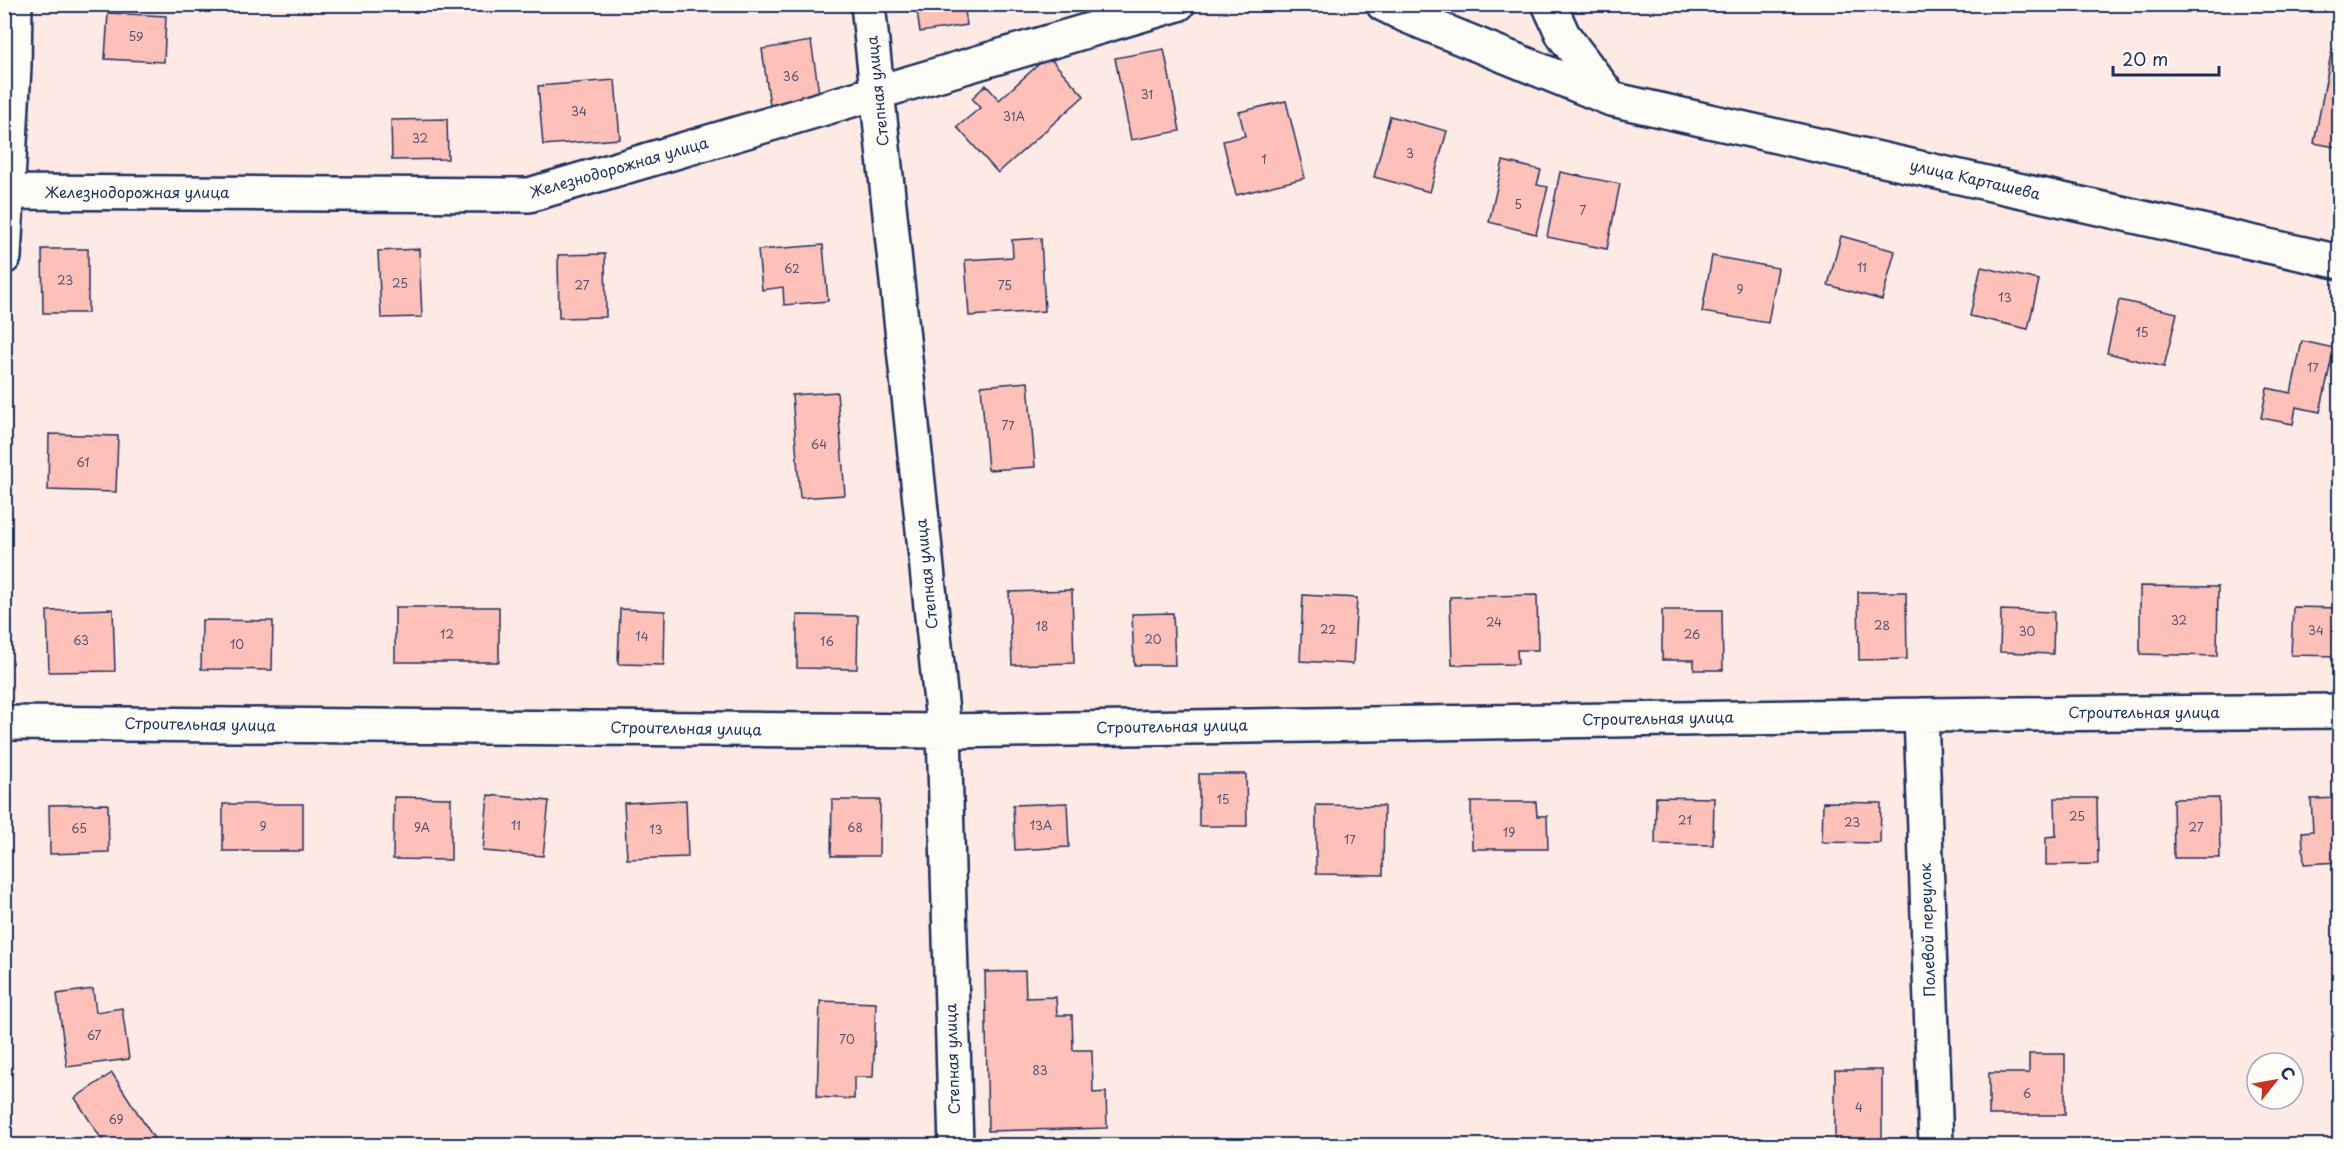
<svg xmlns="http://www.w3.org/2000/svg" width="2344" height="1150" font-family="'Playpen Sans',sans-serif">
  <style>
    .building { fill: #fdc1b9; stroke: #1b2f5e; stroke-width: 1.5 }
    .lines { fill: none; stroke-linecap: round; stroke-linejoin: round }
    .minor-casing { stroke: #1b2f5e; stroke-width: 38 }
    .minor { stroke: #fdfcf7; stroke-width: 33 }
    .labels { text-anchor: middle; stroke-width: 5; stroke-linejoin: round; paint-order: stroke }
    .number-label { font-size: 12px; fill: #545475 }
    .street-label { font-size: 15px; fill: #1b2f5e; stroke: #fdfcf7 }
  </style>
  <rect width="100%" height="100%" fill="#fdeae4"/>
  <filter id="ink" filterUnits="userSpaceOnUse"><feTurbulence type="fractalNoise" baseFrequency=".0167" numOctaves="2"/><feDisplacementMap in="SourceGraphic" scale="12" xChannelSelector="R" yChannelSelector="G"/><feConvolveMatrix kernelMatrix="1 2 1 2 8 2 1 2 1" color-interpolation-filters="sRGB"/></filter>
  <g filter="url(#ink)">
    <path class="building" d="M916 4H964L967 25 920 32Z
      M108 13 166 16 164 62 105 59Z
      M811 41 821 106 771 113 762 49Z
      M1164 49 1180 131 1131 140 1115 58Z
      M2331 54 2340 56V148L2314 143Z
      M1048 56 1084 96 998 173 957 127 980 108 972 98 986 85 999 100Z
      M615 80 620 139 543 145 538 86Z
      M1286 101 1305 178 1236 195 1223 141 1245 136 1239 112Z
      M1390 116 1447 131 1430 192 1374 177Z
      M447 119 448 159 392 160 391 120Z
      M1503 161 1541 170 1537 185 1548 187 1536 234 1489 222Z
      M1560 172 1620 184 1607 249 1547 237Z
      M1841 236 1895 251 1882 300 1828 285Z
      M1041 238 1045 311 969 316 965 260 1013 257 1012 240Z
      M823 245 828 301 784 305 783 287 762 290 758 250Z
      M42 249H88V313H43Z
      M419 249 422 317 381 318 378 251Z
      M605 254 606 317 559 318 558 255Z
      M1712 256 1778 268 1768 323 1702 312Z
      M1981 267 2039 280 2028 329 1970 316Z
      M2119 300 2177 313 2164 367 2107 353Z
      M2302 341 2334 348 2320 412 2296 407 2293 424 2261 418 2267 388 2291 393Z
      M1028 382 1035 467 988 470 981 386Z
      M837 392 845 495 800 498 792 395Z
      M49 434 118 436 116 492 48 490Z
      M2140 586 2218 587 2217 656 2140 654Z
      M1072 590 1074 663 1012 665 1009 592Z
      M1858 592H1906L1907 659 1859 660Z
      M1303 595 1357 598 1353 664 1300 661Z
      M1537 595 1538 650H1517L1518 664 1452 665 1450 597Z
      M395 607H499V662H395Z
      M2293 607 2340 608V656L2291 655Z
      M113 609 115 671 49 672 47 611Z
      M620 609 665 611 664 665 618 664Z
      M1662 610H1722L1723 670H1694V660H1662Z
      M2001 610 2054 612 2053 654 2000 652Z
      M1173 613 1175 665H1134L1132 614Z
      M797 615 858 616 857 669 797 668Z
      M202 620 273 621 272 670 201 669Z
      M1199 774H1246L1247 826H1199Z
      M488 795 549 801 543 856 483 851Z
      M394 797 451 798V860L393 859Z
      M1656 797 1714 798 1713 845 1655 844Z
      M2055 798H2097L2098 864 2046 865V837L2056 836Z
      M2219 798 2220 858H2174L2173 799Z
      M2340 798V862L2304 864 2302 832 2313 831 2311 799Z
      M686 800 688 857 627 859 624 803Z
      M832 800H880L879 856H831Z
      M1471 802H1536L1537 816H1547L1548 849H1472Z
      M1823 802 1881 803 1880 843 1822 842Z
      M1067 803 1069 847 1015 850 1013 805Z
      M108 804 109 852 50 854 49 805Z
      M223 804H303V851H223Z
      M1316 805 1384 806 1383 875 1316 874Z
      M1025 971 1026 998 1056 997 1057 1015H1072L1073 1050H1092L1093 1093 1106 1092 1107 1128 988 1131 985 972Z
      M93 989 96 1012 122 1008 129 1059 67 1067 57 994Z
      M820 1001 876 1003 873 1077H854V1099L817 1097Z
      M2029 1054H2065V1115H1989V1073H2029Z
      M1835 1070H1882V1146H1835Z
      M112 1073 157 1143 153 1146H106L75 1098Z"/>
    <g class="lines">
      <defs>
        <path id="minor" d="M868 4 944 731 956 1146
          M1383 4 1407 16 1611 99
          M1549 4 1563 35 1611 99 2340 262
          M4 192 529 195 1178 4
          M4 257 14 66 15 4
          M1921 715 1936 1146
          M4 723 944 731 1921 715 2340 711"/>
      </defs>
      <use href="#minor" class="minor-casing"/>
      <use href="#minor" class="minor"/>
    </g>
  </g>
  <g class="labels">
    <g class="number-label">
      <text x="136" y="41">59</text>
      <text x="791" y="81">36</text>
      <text x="1147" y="99">31</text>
      <text x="579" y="116">34</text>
      <text x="1014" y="121">31А</text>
      <text x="420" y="143">32</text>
      <text x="1410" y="158">3</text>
      <text x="1264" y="164">1</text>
      <text x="1518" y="209">5</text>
      <text x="1583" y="215">7</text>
      <text x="1862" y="272">11</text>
      <text x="792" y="273">62</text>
      <text x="65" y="285">23</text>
      <text x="400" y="288">25</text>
      <text x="582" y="290">27</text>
      <text x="1005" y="290">75</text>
      <text x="1740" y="294">9</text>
      <text x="2005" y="302">13</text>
      <text x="2142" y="337">15</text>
      <text x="2313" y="372">17</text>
      <text x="1008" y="430">77</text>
      <text x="819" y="449">64</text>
      <text x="83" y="467">61</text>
      <text x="2179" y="625">32</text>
      <text x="1494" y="627">24</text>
      <text x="1882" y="630">28</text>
      <text x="1042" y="631">18</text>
      <text x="1328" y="634">22</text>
      <text x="2316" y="635">34</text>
      <text x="2027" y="636">30</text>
      <text x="447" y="639">12</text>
      <text x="1692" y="639">26</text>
      <text x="642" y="641">14</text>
      <text x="1153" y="644">20</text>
      <text x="81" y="645">63</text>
      <text x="827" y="646">16</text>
      <text x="237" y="649">10</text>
      <text x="1223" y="804">15</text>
      <text x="2077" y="821">25</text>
      <text x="1685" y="825">21</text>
      <text x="1852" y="827">23</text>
      <text x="516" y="830">11</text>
      <text x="1041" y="830">13А</text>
      <text x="263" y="831">9</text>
      <text x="422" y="832">9А</text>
      <text x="855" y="832">68</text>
      <text x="2196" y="832">27</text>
      <text x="79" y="833">65</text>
      <text x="656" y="834">13</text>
      <text x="1509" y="837">19</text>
      <text x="1350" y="844">17</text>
      <text x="94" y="1040">67</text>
      <text x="847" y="1044">70</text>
      <text x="1040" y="1075">83</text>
      <text x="2027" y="1098">6</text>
      <text x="1859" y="1112">4</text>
      <text x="116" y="1124">69</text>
    </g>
    <g class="street-label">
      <text transform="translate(878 91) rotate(-96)" y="5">Степная улица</text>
      <text transform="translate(619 168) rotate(-16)" y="5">Железнодорожная улица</text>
      <text transform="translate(1975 180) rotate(13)" y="5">улица Карташева</text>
      <text x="137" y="198">Железнодорожная улица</text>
      <text transform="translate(927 574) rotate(-96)" y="5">Степная улица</text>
      <text x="2144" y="718">Строительная улица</text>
      <text transform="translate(1658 719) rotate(-1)" y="5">Строительная улица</text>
      <text transform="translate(200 725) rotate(1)" y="5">Строительная улица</text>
      <text transform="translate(1172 727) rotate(-1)" y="5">Строительная улица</text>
      <text transform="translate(686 729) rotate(1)" y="5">Строительная улица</text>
      <text transform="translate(1928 930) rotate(-92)" y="5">Полевой переулок</text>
      <text transform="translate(953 1059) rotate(-92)" y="5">Степная улица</text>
    </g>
  </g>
  <rect width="2344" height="1150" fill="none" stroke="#fdfcf7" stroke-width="24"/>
  <rect x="12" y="12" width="2320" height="1126" fill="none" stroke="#1b2f5e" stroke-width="2" filter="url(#ink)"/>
  <g transform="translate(2275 1081) rotate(59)"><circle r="28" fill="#fdfcf7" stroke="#a3aaba" stroke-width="1.5"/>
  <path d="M0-4.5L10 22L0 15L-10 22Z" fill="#c8321e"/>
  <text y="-9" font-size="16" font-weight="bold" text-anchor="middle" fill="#1b2f5e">С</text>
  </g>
  <path d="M2113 66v9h106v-9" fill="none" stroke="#1b2f5e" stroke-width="3"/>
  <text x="2122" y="66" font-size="18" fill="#1b2f5e" stroke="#fdfcf7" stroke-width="4.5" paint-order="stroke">20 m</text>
</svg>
